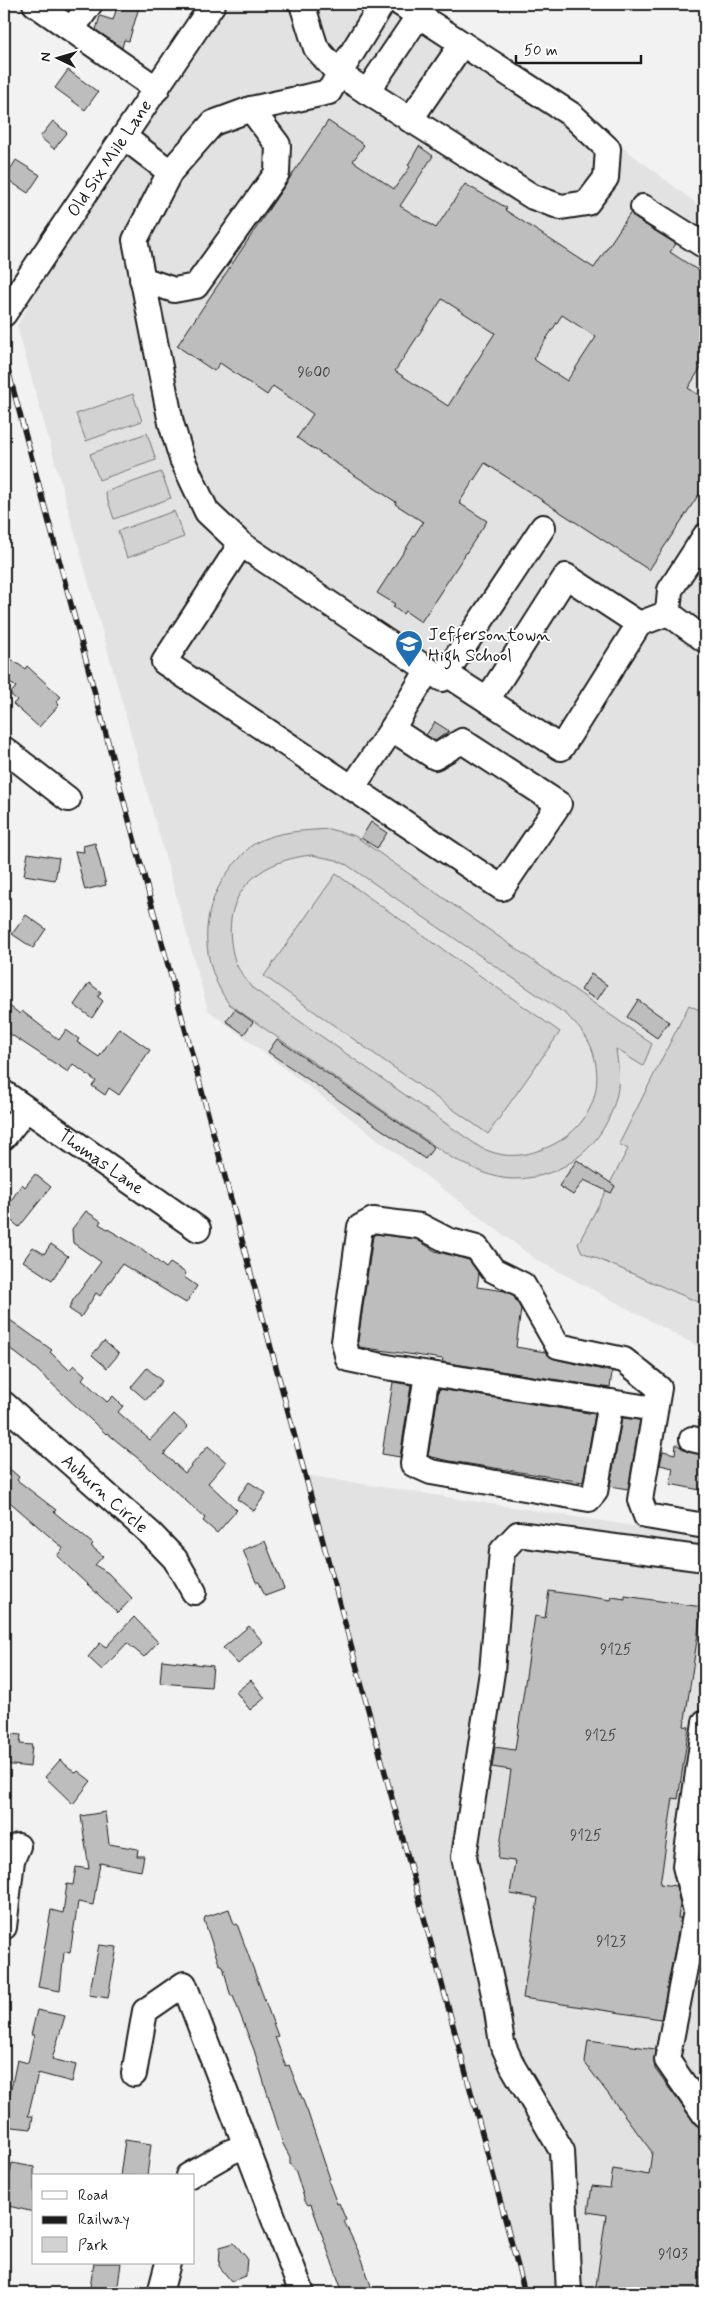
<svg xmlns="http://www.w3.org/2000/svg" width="709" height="2297" font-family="Mynerve,sans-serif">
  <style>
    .built { fill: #e2e2e2 }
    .green { fill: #d2d2d2; stroke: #777; fill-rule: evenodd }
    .building { fill: #bdbdbd; stroke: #1c1c1c; fill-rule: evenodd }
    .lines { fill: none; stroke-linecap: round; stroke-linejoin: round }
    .minor-casing { stroke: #1c1c1c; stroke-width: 28 }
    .minor { stroke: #fff; stroke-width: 24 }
    .rail-casing { stroke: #1c1c1c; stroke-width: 5.5 }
    .rail { stroke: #fff; stroke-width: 4; stroke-dasharray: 11; stroke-linecap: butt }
    .labels { text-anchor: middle; stroke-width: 4; stroke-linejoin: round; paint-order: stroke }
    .number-label { font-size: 15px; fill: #444 }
    .street-label { font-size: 18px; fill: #1c1c1c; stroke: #fff }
    .poi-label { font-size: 18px; fill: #1c1c1c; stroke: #fff; text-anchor: start }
  </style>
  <rect width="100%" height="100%" fill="#f2f2f2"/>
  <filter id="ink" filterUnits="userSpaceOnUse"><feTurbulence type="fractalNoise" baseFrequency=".02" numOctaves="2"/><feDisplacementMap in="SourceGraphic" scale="10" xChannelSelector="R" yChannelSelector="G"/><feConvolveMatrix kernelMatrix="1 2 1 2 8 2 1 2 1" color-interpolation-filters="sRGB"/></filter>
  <g filter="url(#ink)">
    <path class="built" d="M223 4H417L487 44 705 210V1350L535 1259 208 1010 17 326 104 166Z
      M305 1475 705 1537V2293H524Z"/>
    <path class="green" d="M133 394 142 421 86 441 76 414Z
      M147 433 156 460 99 480 90 454Z
      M161 472 171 498 114 519 105 492Z
      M174 511 184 537 127 558 118 531Z
      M329 829 355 836 652 1044 643 1066 616 1049C618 1064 620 1079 617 1094 606 1144 565 1179 513 1179 492 1179 472 1167 452 1158L229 1004C197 958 199 901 238 860 242 856 246 850 251 846 272 831 303 831 329 829ZM312 855 336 860 347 865 567 1015C576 1025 587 1035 592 1049 608 1096 583 1137 537 1151 526 1155 511 1157 499 1154 493 1153 487 1150 481 1148L251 987C246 979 238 970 235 961 217 900 252 861 312 855Z
      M336 874 560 1032 488 1134 264 976Z
      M689 1005 705 1013V1305L582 1252 578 1244 628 1149 619 1144Z"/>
    <path class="building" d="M118 4H140L129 41 124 40 122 48 96 30 100 16 113 20Z
      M68 70 98 92 85 110 55 88Z
      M53 121 67 133 54 149 40 137Z
      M328 121 364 145 353 161 394 189 410 167 408 165 419 146 433 156 400 206 436 228 465 184 507 208 505 210 594 268 631 212 636 219 676 244 670 252 705 275V361L688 388 705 399V485L649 570 485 463 459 503 487 521 421 622 405 611 403 614 393 607 395 604 377 593 423 522 395 504 396 502 297 438 313 414 273 386 267 395 220 363 214 371 177 346ZM442 299 495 333 448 406 395 371ZM562 315 596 337 567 381 533 359Z
      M16 160 40 175 28 193 5 178Z
      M4 654 25 669 27 666 61 697 56 701 59 705 39 727 13 704 17 700 10 694 16 687 4 679Z
      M435 722 449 731 435 741 426 735Z
      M371 822 387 833 377 848 361 838Z
      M95 843 106 885 85 890 75 851 84 852 83 846Z
      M28 853 59 858 55 880 24 875Z
      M26 915 46 929 33 948 12 934Z
      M591 974 607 985 597 1000 581 990Z
      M89 983 101 992 98 997 103 1001 92 1018 74 1005Z
      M638 1000 669 1022 657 1038 627 1017Z
      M4 1002 20 1014 22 1011 59 1040 66 1030 79 1039 77 1042 99 1057 119 1028 150 1050 119 1095 109 1088 105 1095 92 1086 96 1081 73 1064 68 1072 4 1030Z
      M235 1009 253 1022 244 1034 226 1021Z
      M277 1039 434 1147 425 1159 268 1052Z
      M577 1160 615 1186 611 1193 584 1180 573 1195 559 1186Z
      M35 1174 51 1187 19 1227 4 1215V1211L22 1184 25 1187Z
      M86 1211 101 1221 99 1224 142 1249 166 1268 170 1263 186 1273 184 1277 197 1286 186 1303 122 1264 100 1296 96 1293 81 1317 69 1309 73 1300 101 1262 73 1243 72 1229Z
      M376 1234 416 1239 435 1251 469 1260 479 1274 477 1287 505 1291 513 1295 521 1309 516 1347 545 1352 555 1359 612 1372 610 1388 442 1362 443 1359 359 1347 358 1341 373 1236Z
      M51 1244 68 1256 52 1280 23 1261 33 1247 44 1254Z
      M10 1320 52 1350 50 1352 69 1370 74 1365 85 1375 82 1379 107 1402 113 1396 123 1406 118 1412 150 1440 174 1414 188 1427 164 1454 185 1473 208 1446 226 1462 208 1483 237 1510 217 1533 203 1521 205 1518 145 1464 107 1433 106 1434 35 1368 4 1344V1328Z
      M104 1341 119 1354 107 1368 92 1355Z
      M147 1368 162 1381 146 1400 131 1387Z
      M393 1382 411 1385 400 1457 382 1454Z
      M439 1389 595 1414 583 1482 450 1461 428 1456Z
      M622 1418 640 1420 628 1489 610 1486Z
      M676 1444 688 1452 705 1455V1491L670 1484 673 1468 660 1465 663 1451 675 1454Z
      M4 1464 19 1477 17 1480 56 1510 54 1512 93 1544 91 1546 103 1556 95 1565 108 1573 132 1598 118 1613 57 1556 63 1548 4 1497Z
      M249 1482 266 1493 254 1511 237 1499Z
      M265 1541 284 1589 265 1596 259 1582H256L243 1550Z
      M549 1591 611 1600 612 1597 625 1599V1596L702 1607 684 1726 689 1727 678 1799 673 1798 660 1884 676 1886 680 1904 678 1918H681L661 2019 523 1998 538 1898 510 1894 515 1861 498 1859 511 1770 492 1767 495 1747 515 1750 535 1616 545 1618Z
      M134 1617 158 1642 144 1657 127 1643 102 1670 88 1657 100 1643 106 1647Z
      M249 1626 263 1642 238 1664 223 1648Z
      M162 1660 213 1666 211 1687 160 1683Z
      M251 1680 265 1698 250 1710 236 1692Z
      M4 1733 21 1735 20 1744 32 1745 30 1767 4 1764Z
      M60 1760 76 1773 78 1771 91 1781 73 1804 45 1777Z
      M105 1812 109 1844 138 1849 137 1856H144L141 1871 100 1863 93 1905 78 1902 70 1953 64 1952 60 1991 38 1987 51 1910 63 1913 67 1884 73 1885 76 1867 89 1869 81 1816Z
      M229 1909 234 1925 237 1924 272 2020 278 2036 275 2037 286 2066 289 2065 308 2113 330 2179 328 2180 337 2204 339 2203 346 2220 344 2221 362 2259 371 2286 367 2289 369 2293H343L311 2204 308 2205 305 2201 296 2172 290 2164V2157L283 2144 254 2050 233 1996H231L229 1990 223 1966 219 1964 204 1920 205 1917Z
      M99 1945 117 1947 108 1998 89 1995Z
      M37 2010 65 2016 52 2059 76 2065 72 2082 38 2073 28 2116H33L31 2129 4 2126V2113H6L17 2060 28 2063 34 2035H31Z
      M588 2040 655 2049 654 2062 655 2069 705 2137V2293H595L606 2215 588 2212 592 2186 610 2188 613 2169 649 2175 652 2152 585 2063Z
      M125 2140 151 2144 147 2176H120Z
      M12 2163 34 2167V2212L4 2205Z
      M234 2243 247 2258 246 2270V2276L231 2281 219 2266 220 2247Z
      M94 2263H121L117 2293H89Z"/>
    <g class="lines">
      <defs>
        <g id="minor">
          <path d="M35 4 157 89"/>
          <path d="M382 4 339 74 533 197 561 207 587 203 606 178 608 149 572 115 401 4"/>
          <path d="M72 29 90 4"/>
          <path d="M367 92 419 15"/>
          <path d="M251 109 329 92 339 74 316 48 302 4"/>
          <path d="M410 120 462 44"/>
          <path d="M124 137 170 172 135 240 171 423 182 459 207 512 241 544 442 679 543 527"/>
          <path d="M643 207 705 246"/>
          <path d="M142 279 174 290 196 286 277 173 278 145 251 109 213 123 170 172"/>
          <path id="s1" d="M4 314 213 4"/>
          <path d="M241 544 164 662 502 888 559 804 462 741 435 757 392 729 428 670"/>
          <path d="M668 613 670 590 705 536"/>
          <path d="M668 613 705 640"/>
          <path d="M445 673 561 748 639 624 668 613"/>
          <path d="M487 700 566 576 639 624"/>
          <path d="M4 749 68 799"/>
          <path d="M352 788 392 729"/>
          <path id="s2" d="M4 1093 198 1229"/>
          <path d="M4 1137 26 1109"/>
          <path d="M427 1374 413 1464 431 1472 589 1499 595 1492 611 1402"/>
          <path id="s3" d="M4 1404 151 1534 175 1559 194 1592"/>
          <path d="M655 1409 392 1368 348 1359 344 1342 360 1227 373 1220 420 1226 447 1240 477 1248 493 1270 523 1285 558 1346 624 1360 659 1388 640 1500 646 1516 705 1526"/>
          <path d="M692 1439 705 1442"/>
          <path d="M705 1722 685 1866 696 1911 667 2060 705 2115"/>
          <path d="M4 1927 12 1860 18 1846"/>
          <path d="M134 2074 145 2011 184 1984 246 2146 230 2152 188 2176"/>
          <path d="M246 2146 302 2293"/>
          <path d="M160 2293 168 2263"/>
          <path d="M569 2293 562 2151 513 2067 502 2043 495 1999 464 1857 492 1672 502 1551 518 1534 705 1559"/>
        </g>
      </defs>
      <use href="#minor" class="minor-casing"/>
      <use href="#minor" class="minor"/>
      <defs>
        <path id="rail" d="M4 355 525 2293"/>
      </defs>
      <use href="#rail" class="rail-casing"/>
      <use href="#rail" class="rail"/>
    </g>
  </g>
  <defs>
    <symbol id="school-pin" viewBox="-11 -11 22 30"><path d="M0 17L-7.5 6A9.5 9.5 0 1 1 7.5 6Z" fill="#1f6fb2" stroke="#fff"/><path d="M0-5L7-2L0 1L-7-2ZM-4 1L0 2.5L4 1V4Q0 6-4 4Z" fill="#fff"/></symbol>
  </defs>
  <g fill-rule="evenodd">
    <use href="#school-pin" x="393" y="628" width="32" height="43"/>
  </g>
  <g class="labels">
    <g class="number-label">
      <text x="314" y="377">9600</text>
      <text x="616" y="1654">9125</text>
      <text x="601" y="1740">9125</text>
      <text x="586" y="1840">9125</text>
      <text x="611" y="1946">9123</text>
      <text x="673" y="2259">9103</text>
    </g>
    <g class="street-label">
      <text dy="6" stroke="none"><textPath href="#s1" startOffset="188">Old Six Mile Lane</textPath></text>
      <text dy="6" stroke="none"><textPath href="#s2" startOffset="119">Thomas Lane</textPath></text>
      <text dy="6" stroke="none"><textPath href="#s3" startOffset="135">Auburn Circle</textPath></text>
    </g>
    <g class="poi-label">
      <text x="428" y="640">Jeffersontown<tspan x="428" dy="21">High School</tspan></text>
    </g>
  </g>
  <rect width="709" height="2297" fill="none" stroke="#fff" stroke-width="20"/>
  <rect x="10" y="10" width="689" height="2277" fill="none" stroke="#1c1c1c" stroke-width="2" filter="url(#ink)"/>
  <rect x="32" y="2174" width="162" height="90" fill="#ffffff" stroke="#a4a4a4"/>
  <rect x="42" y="2191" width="25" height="8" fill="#ffffff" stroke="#a4a4a4"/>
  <text x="78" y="2200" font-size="15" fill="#1c1c1c">Road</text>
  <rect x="42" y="2216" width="25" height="8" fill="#1c1c1c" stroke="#a4a4a4"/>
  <text x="78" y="2224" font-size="15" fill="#1c1c1c">Railway</text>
  <rect x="42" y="2237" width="25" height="15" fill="#d2d2d2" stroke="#a4a4a4"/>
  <text x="78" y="2250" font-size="15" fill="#1c1c1c">Park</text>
  <g transform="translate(58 58) rotate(275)" stroke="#ffffff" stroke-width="4" paint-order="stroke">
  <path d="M0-4L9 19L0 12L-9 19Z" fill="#1c1c1c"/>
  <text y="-8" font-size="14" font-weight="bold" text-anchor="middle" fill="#1c1c1c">N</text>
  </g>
  <path d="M516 55v8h125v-8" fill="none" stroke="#1c1c1c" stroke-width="2.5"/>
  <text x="524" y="55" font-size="15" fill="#1c1c1c" stroke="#ffffff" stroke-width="4" paint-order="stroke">50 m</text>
</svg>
